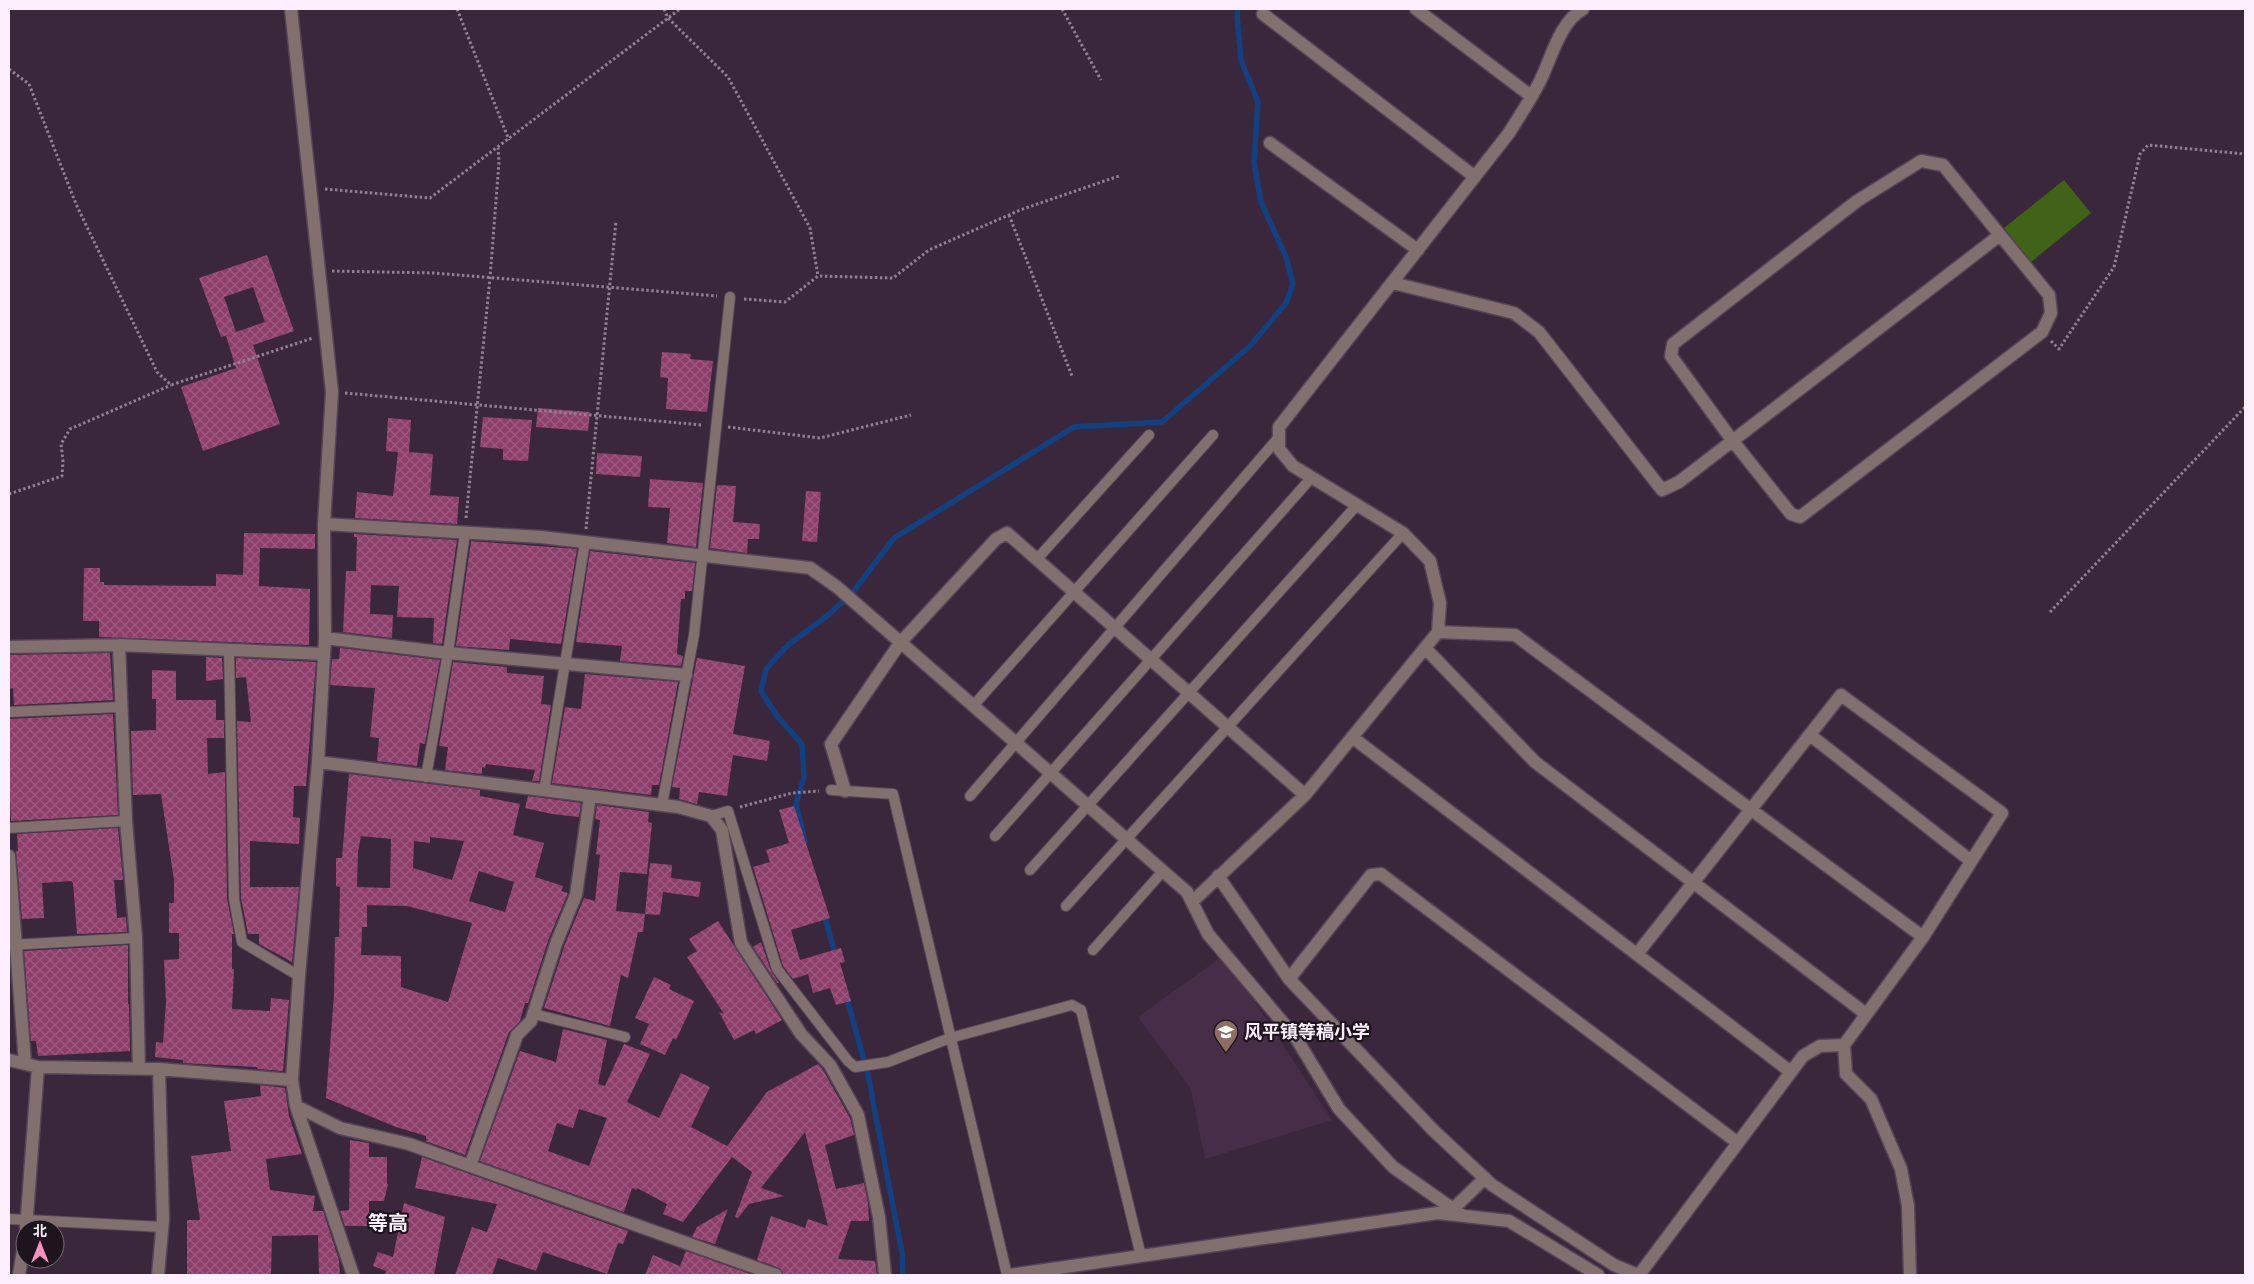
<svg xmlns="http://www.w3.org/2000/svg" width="2254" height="1284" font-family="Manrope,'Noto Sans SC',sans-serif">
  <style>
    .built { fill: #472e48 }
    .grass { fill: #406318 }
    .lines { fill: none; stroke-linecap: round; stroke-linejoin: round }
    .stream { stroke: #124182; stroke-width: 5.5 }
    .building { fill: url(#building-cross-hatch); fill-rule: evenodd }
    .lane-casing { stroke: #564357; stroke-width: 12 }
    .street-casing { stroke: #564357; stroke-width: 15 }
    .path { stroke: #928092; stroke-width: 3; stroke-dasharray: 2.5 2.5; stroke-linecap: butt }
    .lane { stroke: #81706e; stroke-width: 10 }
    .street { stroke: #81706e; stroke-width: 12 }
    .labels { text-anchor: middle; stroke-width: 4.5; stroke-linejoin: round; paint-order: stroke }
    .poi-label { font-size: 18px; font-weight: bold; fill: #fdeffd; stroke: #1d141e; text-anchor: start }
    .quarter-label { font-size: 20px; font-weight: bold; fill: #fdeffd; stroke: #1d141e }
  </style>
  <defs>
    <pattern id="building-cross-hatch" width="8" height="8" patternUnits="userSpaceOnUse" patternTransform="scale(1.25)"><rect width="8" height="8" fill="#8d3e6a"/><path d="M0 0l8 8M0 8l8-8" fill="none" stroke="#9e5a80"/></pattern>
  </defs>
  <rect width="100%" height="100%" fill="#3b273c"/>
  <path class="built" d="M1224 955 1332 1120 1205 1159 1191 1089 1138 1017Z"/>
  <path class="grass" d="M2064 180 2091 213 2031 262 2004 228Z"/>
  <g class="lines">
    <path class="stream" d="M805 842 796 804 804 777 802 744 777 716 761 691 766 669 788 645 827 616 853 592 894 538 1074 427 1162 422 1250 346 1286 303 1293 284 1286 257 1261 202 1254 162 1258 102 1241 60 1237 15 1238 9
      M824 913 836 958
      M846 995 868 1075 902 1253 903 1275"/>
  </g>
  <path class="building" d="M267 255 294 331 253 345 280 424 203 451 181 387 236 368 226 336 228 335 221 337 199 278ZM253 287 265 322 236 332 224 297Z
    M662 352 691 354 690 359 713 361 707 412 666 409 668 378 660 377Z
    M538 408 590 412 588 431 536 427Z
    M483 417 532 420 528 461 503 460V449L480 447Z
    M388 418 411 420 409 452 433 454 430 495 459 497 457 524 355 518 357 492 393 496 398 452 386 451Z
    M597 453 642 456 640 477 596 474Z
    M650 479 703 483 696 547 667 543 670 508 648 507Z
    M717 485 736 486 733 522 760 524 759 539H748L747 553 710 548Z
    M806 491 821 492 817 542 802 541Z
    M244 533 315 534V549L260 548 259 586 310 589 309 645 99 637V621H83L84 568H100V582H104V585L216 586V574L243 575Z
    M354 534 457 540 442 644 433 643 434 618 397 617 399 586 371 585 370 614 393 615 392 638 343 632 346 571H356L357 537H354Z
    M471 541 577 549 561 644 510 639 509 650 456 646Z
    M590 551 695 563 692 591H685V599H681L677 654 683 656 681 666 620 661 622 646 576 642Z
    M340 648 440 660 425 744 420 743 417 766 377 761 379 738 370 737 375 688 330 685 332 659H339Z
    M110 653 113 700 14 705 13 688 9 689V655Z
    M206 657 222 658 223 679 206 681Z
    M236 658 316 662 306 786H294L293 817 300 818 299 844 250 841V887H299L292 962 259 944V934H248L241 898 237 721 251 722 246 677 236 678Z
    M697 658 745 666 733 734 770 741 767 761 733 755 727 796 699 792 697 804 679 799 680 788 672 787Z
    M453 662 507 667V673L544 676 541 704 551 705 539 781H532L535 770 486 764 485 768 482 767V774L445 770 448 747 439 746Z
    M152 670 176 671V700H216V720H224V738H207L208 774 225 772 227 899 234 934H232V969H234L232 1009 270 1011 271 998 289 1000 283 1071 258 1069 257 1067 183 1063V1060L155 1057 156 1042 163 1043 166 1002 164 960 179 959V933H169V903H174V880L161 794 133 795 131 731 156 730V699H152Z
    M585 674 678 682 659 785H652L651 795 552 783 565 707 581 709Z
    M113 714 118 815 11 821 9 783V719Z
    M349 774 480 790V796L520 804 513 835 544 843 535 877 563 886 561 891 568 893 549 938 528 1003H525L520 1021 509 1032 465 1155 425 1141 428 1140 426 1139V1136L396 1127 326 1098 334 995 335 937H339L340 887 336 886V858H342ZM361 836 391 839 390 888 357 887 358 852ZM430 837 464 841 452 880 413 868 414 841 430 843ZM479 871 514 882 505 912 469 901ZM367 905 407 906 472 923 448 1002 401 987V956L361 955 362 927H367Z
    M528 796 581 803 579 817 552 814 525 808Z
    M597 805 649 812 648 822 652 823 647 874 620 872 616 911 645 914 643 932H638L628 978 621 975 610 1026 544 1008 565 944 584 898 595 901 600 855 596 854 600 820 595 819Z
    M794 806 830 918 791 930 800 960 841 948 845 962 840 963 851 1001 836 1005 830 988 813 993 808 974 793 979 783 966 753 867 770 862 766 850 789 843 779 810Z
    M118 828 123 880H114L117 918 126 917 127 932 77 934 73 883 71 881 42 883 44 918 22 919 16 851H18L17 834Z
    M650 863 672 865 671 878 701 882 699 897 663 892 660 915 645 914Z
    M718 921 782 1020 756 1034 754 1030 734 1040 719 1012 724 1014 687 957 697 951 689 939Z
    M761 942 771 971 779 983H777L753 947Z
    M128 945V1004H129L130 1051 38 1056 36 1041H31L24 951Z
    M654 977 671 985 669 989 694 1001 676 1040 673 1038 665 1055 640 1044 649 1024 635 1018Z
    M563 1029 607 1040 598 1084 605 1086 624 1044 650 1054 627 1102 659 1118 681 1073 710 1087 691 1127 727 1146 767 1092 818 1064 823 1070 850 1118 854 1135 825 1145 836 1189 864 1183 868 1203 869 1221H851L838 1259 875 1261 877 1275H784L779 1268 757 1260 771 1216 805 1228 808 1219 828 1226 805 1132 761 1188 784 1196 749 1204 738 1218 735 1217 752 1172 732 1157 683 1222 663 1214 667 1204 637 1188 636 1190 632 1188 624 1212 480 1161 520 1051 556 1062ZM579 1109 607 1118 589 1166 548 1151 557 1123 573 1128Z
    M260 1085 285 1088 289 1116 302 1154 266 1159 270 1190 315 1196 313 1211H323L339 1260 340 1275H319L318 1235 272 1236 271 1275H187V1220H200L191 1156 231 1151 224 1101 261 1096Z
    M350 1140 369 1143V1157H387V1184H388L384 1201H369V1226H345L340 1211 349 1210Z
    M422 1157 628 1231 623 1244 618 1243 607 1274 543 1252 536 1271 498 1258 492 1275H455L472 1227 487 1232 497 1204 415 1188Z
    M404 1203 445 1217 434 1275H385L386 1271 373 1266 378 1252 393 1257Z
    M728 1209 715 1244 692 1237 697 1227Z
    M686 1251 753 1275H645L653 1255 680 1266Z"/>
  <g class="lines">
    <defs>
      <path id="lane" d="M1037 559 1149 435
        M229 649 234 899 242 942 299 976
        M973 706 1213 435
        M9 712 120 707
        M426 777 448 653 465 533
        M831 790 893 794 1007 1275
        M544 791 585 542
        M970 796 1279 437
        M662 805 694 635 730 297
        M711 816 728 811 777 969 848 1061 855 1067 888 1062 950 1038 1072 1005 1081 1010 1141 1256
        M9 828 126 821
        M995 836 1312 477
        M1030 870 1357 505
        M1066 906 1403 533
        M9 945 136 938
        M1093 950 1163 871
        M534 1014 625 1037
        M9 1219 163 1227"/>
      <path id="street" d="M291 9 332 392 324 524 325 638 318 762 299 976 292 1080 296 1106 353 1275
        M1416 9 1531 96
        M1263 14 1475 177
        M1270 143 1418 250
        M1921 161 1943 165 2049 295 2051 313 2042 332 1800 517 1791 514 1732 440 1671 356 1673 344 1857 201Z
        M1393 283 1514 313 1539 332 1662 490 1679 482 2000 235
        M324 524 541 537 810 568 837 587 1187 892 1208 934 1296 1038 1339 1109 1393 1167 1463 1216
        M1438 632 1515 635 1923 937
        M325 638 448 653 686 675
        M119 645 126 821 136 938 139 1069
        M9 647 119 645 324 654
        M1425 648 1535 762 1866 1014
        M1810 735 1971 861
        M1352 737 1791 1072
        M318 762 678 807 711 816 722 830 741 943 801 1034 830 1065 858 1115 879 1217 885 1275
        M845 791 831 744 900 643 996 539 1007 533 1305 795
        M9 856 25 1063
        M1218 876 1289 979 1434 1131 1492 1185 1614 1265 1638 1275
        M1192 902 1305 795 1438 632 1440 603 1430 561 1403 533 1293 466 1279 449V427L1509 133C1520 115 1532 98 1541 79 1552 56 1560 22 1583 9
        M1637 954 1841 695 2002 813 1923 937 1844 1045 1846 1074 1871 1099 1901 1169 1908 1206 1910 1275
        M1289 979 1371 875 1381 874 1738 1143
        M9 1060 38 1067 159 1069 292 1080
        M296 1106 340 1128 409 1144 776 1275
        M470 1166 517 1035 531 1021 557 941 576 895 590 796
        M1453 1209 1485 1178
        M26 1229 38 1067
        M19 1275 25 1238
        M158 1275 163 1220 159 1069
        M1010 1275 1438 1213 1509 1221 1598 1275
        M1639 1275 1803 1056 1820 1046 1844 1045"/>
    </defs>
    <use href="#lane" class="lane-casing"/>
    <use href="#street" class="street-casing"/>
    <path class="path" d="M457 9 509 140
      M664 9 668 18 728 77 810 228 818 276
      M1062 9 1101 80
      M9 69 29 84 76 204 157 372 171 385 313 338
      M325 189 430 198 680 9
      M1009 215 1072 376
      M332 271 434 273 717 296
      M744 299 785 302 818 276 893 278 929 250 1020 210 1119 176
      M2051 341 2059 349 2114 267 2140 154 2148 145 2245 154
      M345 393 702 425
      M728 427 820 438 911 415
      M9 494 62 476 63 461 61 444 70 429 171 385
      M466 518 490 278 499 162 498 148
      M586 529 616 221
      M2050 612 2245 407
      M740 807 792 793 819 791"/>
    <use href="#lane" class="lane"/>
    <use href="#street" class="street"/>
  </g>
  <defs>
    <symbol id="school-pin" viewBox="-11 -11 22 30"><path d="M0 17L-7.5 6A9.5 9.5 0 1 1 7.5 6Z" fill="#8d6e63" stroke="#1d141e"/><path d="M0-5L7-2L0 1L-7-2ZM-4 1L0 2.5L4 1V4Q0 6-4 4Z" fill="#fff"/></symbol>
  </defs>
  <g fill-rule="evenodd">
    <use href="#school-pin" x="1212" y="1018" width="28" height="38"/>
  </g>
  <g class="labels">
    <g class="poi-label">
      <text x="1244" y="1038">风平镇等稿小学</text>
    </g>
    <g class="quarter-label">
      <text x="388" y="1230">等高</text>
    </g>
  </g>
  <rect width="2254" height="1284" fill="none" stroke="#fdeffd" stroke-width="20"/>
  <g transform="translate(40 1244)"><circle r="24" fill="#1d141e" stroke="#776c77"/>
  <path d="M0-4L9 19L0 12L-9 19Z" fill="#fe8ebb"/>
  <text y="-8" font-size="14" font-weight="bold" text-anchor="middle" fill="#fdeffd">北</text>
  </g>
</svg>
